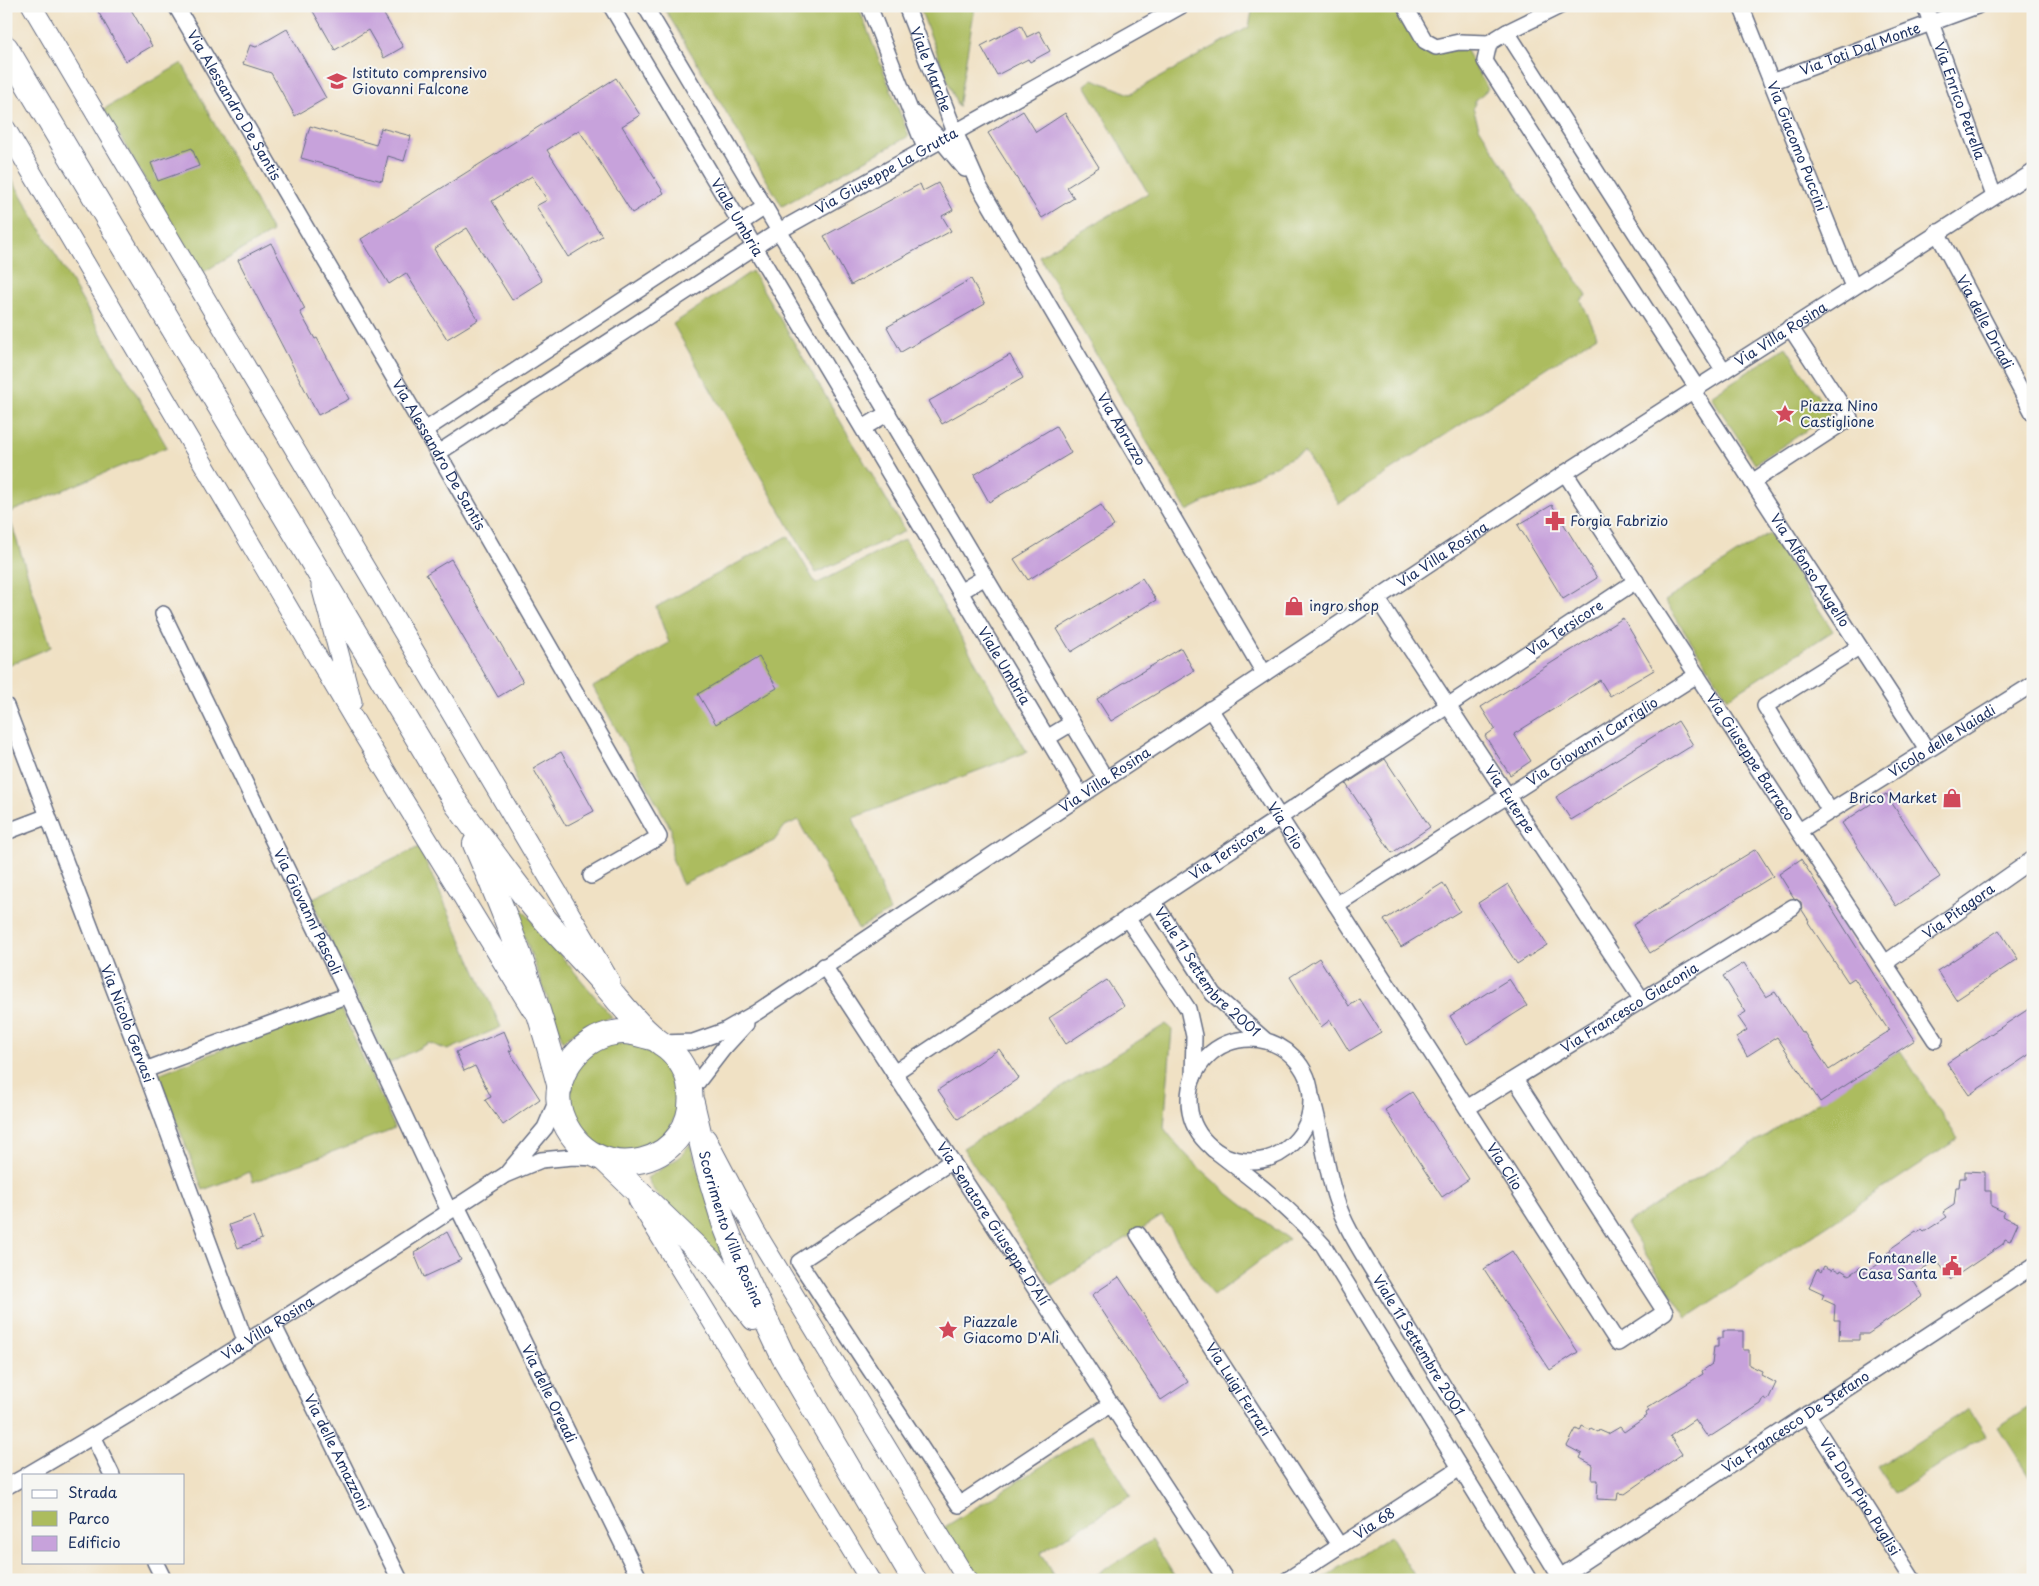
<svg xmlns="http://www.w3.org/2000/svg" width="2039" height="1586" font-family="'Playpen Sans',sans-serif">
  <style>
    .green { fill: #acbc5e; stroke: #64765e }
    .building { fill: #c7a2db }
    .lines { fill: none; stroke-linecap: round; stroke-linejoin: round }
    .minor-casing { stroke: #666d82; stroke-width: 18 }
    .tertiary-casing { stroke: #666d82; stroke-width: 21 }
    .primary-casing { stroke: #666d82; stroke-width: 26 }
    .minor { stroke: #fff; stroke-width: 15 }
    .tertiary { stroke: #fff; stroke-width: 19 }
    .primary { stroke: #fff; stroke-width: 24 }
    .labels { text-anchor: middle; stroke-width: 4; stroke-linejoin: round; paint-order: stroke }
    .street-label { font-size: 14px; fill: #1b2f5e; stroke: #f6f6f2 }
    .poi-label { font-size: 14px; fill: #1b2f5e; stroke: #f6f6f2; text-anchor: start }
  </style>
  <rect width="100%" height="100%" fill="#f6f6f2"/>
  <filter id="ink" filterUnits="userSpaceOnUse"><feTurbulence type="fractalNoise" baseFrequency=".02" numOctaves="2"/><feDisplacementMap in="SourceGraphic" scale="10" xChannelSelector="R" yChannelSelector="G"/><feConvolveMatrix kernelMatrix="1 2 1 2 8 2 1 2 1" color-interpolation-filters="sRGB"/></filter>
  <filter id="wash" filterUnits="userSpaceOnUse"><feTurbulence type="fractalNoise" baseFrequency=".0096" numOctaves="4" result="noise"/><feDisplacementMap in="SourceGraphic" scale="20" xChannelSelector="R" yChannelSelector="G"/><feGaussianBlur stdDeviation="1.12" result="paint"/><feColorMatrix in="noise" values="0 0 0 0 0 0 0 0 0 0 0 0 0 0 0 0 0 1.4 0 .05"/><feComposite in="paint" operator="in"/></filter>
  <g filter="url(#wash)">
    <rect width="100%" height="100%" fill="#f0e1c4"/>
    <path class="green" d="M663 6H858L909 136 782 206Z
      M919 6H975L958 107Z
      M1253 6H1399L1419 40 1447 51 1465 49 1488 89 1476 100 1473 108 1479 127 1587 296 1581 300 1597 336 1339 504 1304 451 1187 511 1039 256 1148 193 1085 85 1093 79 1130 94 1249 27Z
      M182 63 272 232 200 274 104 109Z
      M6 169 167 447 8 513 51 647 7 666Z
      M752 271 905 531 816 573 673 324Z
      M1786 347 1830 415 1755 464 1711 396Z
      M1769 533 1833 631 1728 698 1665 601Z
      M788 536 816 584 905 539 1027 752 853 818 890 911 858 929 798 820 785 826 774 841 682 884 672 858 671 829 593 687 669 643 656 607Z
      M419 847 501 1027 448 1050 429 1043 388 1064 311 899Z
      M508 892 612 1017C594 1021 577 1029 563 1041Z
      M339 1005 395 1128 253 1182 250 1172 203 1190 158 1074Z
      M1166 1024 1172 1029 1164 1128C1198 1174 1243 1206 1289 1239L1213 1296 1162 1216 1051 1285 963 1148Z
      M613 1043H633L653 1050 669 1064 679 1082 681 1103 664 1141 626 1156 587 1142 568 1106 569 1085 578 1066 593 1051Z
      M1900 1050 1958 1139 1687 1318 1626 1224Z
      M690 1144 728 1260 724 1262 655 1192 647 1178 680 1157Z
      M2030 1406 2033 1410V1482L1998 1427Z
      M1969 1409 1986 1435 1894 1494 1877 1468Z
      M1093 1434 1131 1496 1040 1553 1056 1580H971L940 1530Z
      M1390 1536 1417 1580H1320Z
      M1152 1540 1177 1580H1088Z"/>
    <g id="blocks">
      <path class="building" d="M95 6H129L152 46 126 61Z
        M310 6H379L403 47 384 58 368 30 335 50Z
        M1021 25 1027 37 1039 31 1050 51 1030 62 1028 59 997 75 981 46Z
        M287 29 326 98 295 116 271 73 243 64 250 45 256 47Z
        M616 78 640 115 622 126 664 193 632 213 579 130 547 150 602 236 568 257 536 206 547 200 532 176 492 201 542 281 512 300 467 228 434 249 478 320 447 339 406 273 389 284 361 239Z
        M1023 111 1036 132 1065 113 1099 167 1067 187 1074 198 1042 218 988 133Z
        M310 126 376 145 381 128 411 136 404 161 388 156 382 181 301 158Z
        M192 148 199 166 158 181 151 163Z
        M938 183 953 210 942 216 951 231 851 285 824 236 920 184 923 191Z
        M271 243 305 309 300 312 315 339 317 338 349 399 318 415 238 260Z
        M971 279 985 304 901 352 887 327Z
        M1010 355 1023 378 942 424 929 401Z
        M1056 426 1071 453 989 502 974 475Z
        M1101 505 1114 526 1028 580 1014 559Z
        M1552 505 1597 578 1563 599 1518 525Z
        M451 559 523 682 498 697 426 574Z
        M1142 578 1156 600 1071 652 1057 629Z
        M1623 618 1654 670 1610 696 1600 680 1514 734 1531 761 1510 775 1485 736 1495 729 1481 707Z
        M1181 648 1194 671 1111 721 1097 699Z
        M759 657 777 688 716 724 698 694Z
        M1678 721 1693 745 1571 820 1556 797Z
        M561 752 594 811 566 826 533 768Z
        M1385 759 1430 827 1392 853 1346 784Z
        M1886 794 1940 877 1896 906 1842 823Z
        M1756 849 1773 876 1650 953 1633 925Z
        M1801 859 1915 1040 1820 1102 1777 1037 1747 1056 1736 1037 1747 1030 1738 1017 1746 1012 1723 976 1744 963 1766 997 1775 992 1801 1032 1803 1031 1829 1070 1889 1031 1854 978 1848 982 1808 922 1809 921 1802 910 1801 902 1794 898 1779 874Z
        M1443 883 1460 911 1401 947 1384 920Z
        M1508 884 1547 945 1517 964 1478 903Z
        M1999 930 2018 959 1956 1000 1937 971Z
        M1319 958 1349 1006 1360 999 1381 1032 1349 1051 1330 1020 1321 1027 1290 977Z
        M1509 979 1527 1006 1467 1044 1450 1016Z
        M1107 980 1124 1006 1066 1044 1049 1018Z
        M2033 1006V1052L1969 1095 1947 1063Z
        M504 1031 512 1050 509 1051 540 1099 503 1125 485 1100 491 1097 475 1066 464 1071 456 1052Z
        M999 1049 1019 1078 958 1119 938 1090Z
        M1412 1092 1469 1179 1442 1197 1385 1110Z
        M1965 1171 1985 1172V1191H1991V1206L2004 1212 2002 1216 2018 1223 2010 1241 2005 1239 2003 1244 1950 1280 1937 1259 1911 1277 1923 1296 1868 1334H1859V1340H1839L1840 1320H1834L1835 1305 1822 1299 1824 1294 1809 1287 1817 1269 1821 1272 1824 1266 1832 1270 1833 1268 1840 1272 1841 1270 1849 1275 1861 1267 1865 1273 1889 1257 1887 1253 1891 1251 1890 1249 1916 1231 1917 1233 1922 1230 1924 1232 1947 1217 1943 1212 1954 1205 1956 1187H1959L1960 1178H1965Z
        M253 1216 262 1239 238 1248 229 1225Z
        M447 1232 461 1260 424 1277 414 1253Z
        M1512 1251 1578 1352 1550 1370 1484 1269Z
        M1119 1277 1188 1382 1161 1400 1092 1295Z
        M1723 1331H1743V1350H1749V1365L1762 1371 1761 1375 1776 1383 1768 1400 1764 1398 1761 1404 1708 1438 1695 1419 1670 1436 1682 1454 1625 1494 1618 1493 1617 1500 1597 1499 1598 1480H1592L1593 1465 1580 1458 1582 1454 1567 1446 1576 1429 1580 1431 1582 1426 1590 1430 1591 1428 1598 1432 1599 1430 1608 1434 1620 1427 1624 1432 1647 1416 1646 1413 1649 1411 1647 1408 1703 1374 1702 1371 1712 1364 1714 1347H1718V1338H1723Z"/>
    </g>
  </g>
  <g filter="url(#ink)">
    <use href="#blocks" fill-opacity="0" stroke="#666d82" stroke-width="1"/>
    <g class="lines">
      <defs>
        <g id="minor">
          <path id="s1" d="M176 6 438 453 659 837 591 876"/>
          <path id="s2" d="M611 6 1081 795"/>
          <path d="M645 6 1105 778"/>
          <path d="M869 6 925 148"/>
          <path id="s3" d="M906 6 955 132 979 186 1264 673"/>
          <path d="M1405 6 1425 41 1436 47 1459 42 1489 43"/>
          <path d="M1560 6 1507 32 1724 371"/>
          <path id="s4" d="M1741 6 1853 287"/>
          <path id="s5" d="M1925 6 1994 196"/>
          <path d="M1507 32 1489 43 1485 61 1697 388"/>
          <path id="s6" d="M1771 82 1977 6"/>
          <path d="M915 114 941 140 965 169"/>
          <path id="s7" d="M1937 232 2033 413"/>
          <path id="s8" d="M1693 391 1927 750"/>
          <path d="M863 428 888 413"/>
          <path d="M425 430 765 207"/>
          <path id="s9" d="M438 453 779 231 1181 6"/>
          <path id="s10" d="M1565 473 1935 1040"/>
          <path d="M1752 482 1850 418 1790 327"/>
          <path d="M960 592 985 577"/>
          <path id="s11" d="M1377 598 1642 1000"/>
          <path id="s12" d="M163 614 348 995 449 1211"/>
          <path id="s13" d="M6 706 145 1070 246 1343"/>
          <path id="s14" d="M1210 709 1618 1343 1665 1312 1515 1079"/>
          <path d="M1047 738 1072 723"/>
          <path d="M1830 811 1765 706 1859 647"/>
          <path id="s15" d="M1799 831 2033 684"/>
          <path d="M6 832 48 816"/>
          <path id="s16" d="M1153 901 1213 994 1265 1040"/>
          <path id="s17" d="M1336 905 1697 675"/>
          <path d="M1127 918 1188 1009 1194 1036 1193 1078"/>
          <path id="s18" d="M1885 963 2033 859"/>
          <path id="s19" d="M824 966 1226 1580"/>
          <circle cx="1250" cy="1100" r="61"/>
          <path id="s20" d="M660 1043 693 1042 724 1031 757 1012 1565 473 2033 172"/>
          <path d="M145 1070 348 995"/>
          <path id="s21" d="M894 1073 1636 581"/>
          <path d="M690 1092 723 1049 746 1024"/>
          <path id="s22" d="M1312 1098C1322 1131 1325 1166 1336 1199 1343 1221 1355 1241 1367 1261L1562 1580"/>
          <path id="s23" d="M1467 1108 1793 907"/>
          <path d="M1213 1149C1252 1179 1290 1208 1323 1245L1529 1580"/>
          <path d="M952 1161 799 1262 959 1505 1111 1404"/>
          <path d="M508 1172 545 1128 558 1098"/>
          <path id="s24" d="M457 1206 640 1580"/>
          <path id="s25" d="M1138 1234 1339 1545"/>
          <path id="s26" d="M274 1326 400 1580"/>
          <path id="s27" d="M1807 1414 1913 1580"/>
          <path d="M93 1436 112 1475"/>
          <path id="s28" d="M27 1475C190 1380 348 1278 505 1175L541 1160 573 1157 599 1158"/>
          <path d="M6 1487 24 1477"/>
          <path d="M155 1562 164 1580"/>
          <path id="s29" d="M1560 1577 2033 1266"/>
          <path id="s30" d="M1287 1580 1460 1468"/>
        </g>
        <path id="tertiary" d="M32 6 610 981
          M6 129 358 726 532 1010
          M321 586 352 702
          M706 1138 755 1231 967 1580
          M638 1200 870 1580"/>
        <g id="primary">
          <path d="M6 48 458 806C483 839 507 874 533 906 556 933 581 958 604 984 622 1004 640 1029 662 1044 675 1052 686 1068 689 1083 705 1166 590 1196 561 1114 549 1079 579 1038 614 1033 628 1030 641 1035 655 1039"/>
          <path d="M475 844C510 923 539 1005 560 1088"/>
          <path id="s31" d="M692 1103 708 1170 724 1223 743 1271 783 1356 914 1580"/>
          <path d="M606 1161 712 1263 754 1318"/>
        </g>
      </defs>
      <use href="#minor" class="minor-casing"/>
      <use href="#tertiary" class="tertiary-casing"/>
      <use href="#primary" class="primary-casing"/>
      <use href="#minor" class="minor"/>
      <use href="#tertiary" class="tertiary"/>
      <use href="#primary" class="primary"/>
    </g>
  </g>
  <defs>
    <symbol id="school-bare" viewBox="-9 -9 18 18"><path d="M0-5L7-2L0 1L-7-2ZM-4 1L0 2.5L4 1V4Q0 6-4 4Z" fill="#d1495b" stroke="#f6f6f2" stroke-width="2.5" paint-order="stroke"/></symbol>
    <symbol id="sight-bare" viewBox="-9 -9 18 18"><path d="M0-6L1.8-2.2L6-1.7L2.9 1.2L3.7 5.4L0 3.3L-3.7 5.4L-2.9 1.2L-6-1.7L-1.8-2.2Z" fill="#d1495b" stroke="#f6f6f2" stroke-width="2.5" paint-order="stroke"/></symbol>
    <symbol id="pharmacy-bare" viewBox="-9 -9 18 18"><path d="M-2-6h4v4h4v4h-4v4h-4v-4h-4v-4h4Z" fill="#d1495b" stroke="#f6f6f2" stroke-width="2.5" paint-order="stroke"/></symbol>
    <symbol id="shop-bare" viewBox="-9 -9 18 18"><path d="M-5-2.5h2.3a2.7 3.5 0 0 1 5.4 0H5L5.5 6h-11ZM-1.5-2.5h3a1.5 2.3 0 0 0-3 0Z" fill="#d1495b" stroke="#f6f6f2" stroke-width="2.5" paint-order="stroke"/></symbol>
    <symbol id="civic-bare" viewBox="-9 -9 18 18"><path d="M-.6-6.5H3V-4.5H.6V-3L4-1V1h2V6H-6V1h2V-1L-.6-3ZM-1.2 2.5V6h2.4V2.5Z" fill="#d1495b" stroke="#f6f6f2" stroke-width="2.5" paint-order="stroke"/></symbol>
  </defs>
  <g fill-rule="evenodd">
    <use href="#school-bare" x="323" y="67" width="28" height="28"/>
    <use href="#sight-bare" x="1771" y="400" width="28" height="28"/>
    <use href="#pharmacy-bare" x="1541" y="507" width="28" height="28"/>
    <use href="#shop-bare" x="1280" y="592" width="28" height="28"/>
    <use href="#shop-bare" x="1938" y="784" width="28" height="28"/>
    <use href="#civic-bare" x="1938" y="1252" width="28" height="28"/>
    <use href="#sight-bare" x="934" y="1316" width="28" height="28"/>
  </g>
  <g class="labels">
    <g class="street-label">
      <text dy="5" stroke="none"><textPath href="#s6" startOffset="95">Via Toti Dal Monte</textPath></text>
      <text dy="5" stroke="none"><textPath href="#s3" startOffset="68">Viale Marche</textPath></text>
      <text dy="5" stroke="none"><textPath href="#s5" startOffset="101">Via Enrico Petrella</textPath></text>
      <text dy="5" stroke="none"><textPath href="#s1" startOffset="115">Via Alessandro De Santis</textPath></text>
      <text dy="5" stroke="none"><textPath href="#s4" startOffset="151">Via Giacomo Puccini</textPath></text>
      <text dy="5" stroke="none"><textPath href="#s9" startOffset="530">Via Giuseppe La Grutta</textPath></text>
      <text dy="5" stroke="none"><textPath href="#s2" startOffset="246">Viale Umbria</textPath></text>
      <text dy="5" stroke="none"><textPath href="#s7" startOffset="102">Via delle Driadi</textPath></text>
      <text dy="5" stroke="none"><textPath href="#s20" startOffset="1332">Via Villa Rosina</textPath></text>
      <text dy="5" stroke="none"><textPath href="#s3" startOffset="476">Via Abruzzo</textPath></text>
      <text dy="5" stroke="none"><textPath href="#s1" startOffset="520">Via Alessandro De Santis</textPath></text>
      <text dy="5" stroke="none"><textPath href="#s20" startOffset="928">Via Villa Rosina</textPath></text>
      <text dy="5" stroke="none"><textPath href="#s8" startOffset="214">Via Alfonso Augello</textPath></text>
      <text dy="5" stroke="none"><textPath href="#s21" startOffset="805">Via Tersicore</textPath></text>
      <text dy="5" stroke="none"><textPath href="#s2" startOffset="768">Viale Umbria</textPath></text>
      <text dy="5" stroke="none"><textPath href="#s17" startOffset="304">Via Giovanni Carriglio</textPath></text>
      <text dy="5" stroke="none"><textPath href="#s15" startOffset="169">Vicolo delle Naiadi</textPath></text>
      <text dy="5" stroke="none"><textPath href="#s10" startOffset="339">Via Giuseppe Barraco</textPath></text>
      <text dy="5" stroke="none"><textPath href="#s20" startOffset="522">Via Villa Rosina</textPath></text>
      <text dy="5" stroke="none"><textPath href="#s11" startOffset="241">Via Euterpe</textPath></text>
      <text dy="5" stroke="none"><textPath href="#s14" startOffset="139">Via Clio</textPath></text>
      <text dy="5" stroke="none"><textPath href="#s21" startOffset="400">Via Tersicore</textPath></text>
      <text dy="5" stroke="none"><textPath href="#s18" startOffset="90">Via Pitagora</textPath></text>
      <text dy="5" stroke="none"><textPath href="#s12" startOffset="331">Via Giovanni Pascoli</textPath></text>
      <text dy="5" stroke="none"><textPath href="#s16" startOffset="90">Viale 11 Settembre 2001</textPath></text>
      <text dy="5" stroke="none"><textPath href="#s23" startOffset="191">Via Francesco Giaconia</textPath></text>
      <text dy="5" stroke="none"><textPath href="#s13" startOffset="340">Via Nicolò Gervasi</textPath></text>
      <text dy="5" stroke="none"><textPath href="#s14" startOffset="544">Via Clio</textPath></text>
      <text dy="5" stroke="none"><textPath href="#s19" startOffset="308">Via Senatore Giuseppe D'Alí</textPath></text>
      <text dy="5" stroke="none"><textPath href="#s31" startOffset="132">Scorrimento Villa Rosina</textPath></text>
      <text dy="5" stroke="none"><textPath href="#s28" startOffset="282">Via Villa Rosina</textPath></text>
      <text dy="5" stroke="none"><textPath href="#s22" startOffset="272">Viale 11 Settembre 2001</textPath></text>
      <text dy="5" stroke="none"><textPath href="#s25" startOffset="185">Via Luigi Ferrari</textPath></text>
      <text dy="5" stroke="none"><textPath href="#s24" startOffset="209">Via delle Oreadi</textPath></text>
      <text dy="5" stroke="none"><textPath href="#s29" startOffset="282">Via Francesco De Stefano</textPath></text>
      <text dy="5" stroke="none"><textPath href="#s26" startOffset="141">Via delle Amazzoni</textPath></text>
      <text dy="5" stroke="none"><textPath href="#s27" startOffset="98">Via Don Pino Puglisi</textPath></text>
      <text dy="5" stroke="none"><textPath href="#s30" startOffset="104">Via 68</textPath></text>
    </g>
    <g class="poi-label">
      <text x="352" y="78">Istituto comprensivo<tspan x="352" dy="16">Giovanni Falcone</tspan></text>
      <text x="1800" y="411">Piazza Nino<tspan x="1800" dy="16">Castiglione</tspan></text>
      <text x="1570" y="526">Forgia Fabrizio</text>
      <text x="1309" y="611">ingro shop</text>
      <text x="1937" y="803" text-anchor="end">Brico Market</text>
      <text x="1937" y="1263" text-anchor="end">Fontanelle<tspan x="1937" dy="16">Casa Santa</tspan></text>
      <text x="963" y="1327">Piazzale<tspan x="963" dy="16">Giacomo D'Alì</tspan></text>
    </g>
  </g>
  <rect width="2039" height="1586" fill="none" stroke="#f6f6f2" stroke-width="25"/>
  <rect x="22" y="1474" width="162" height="90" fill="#f6f6f2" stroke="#9ea6b7"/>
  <rect x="32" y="1490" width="25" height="8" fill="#ffffff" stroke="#9ea6b7"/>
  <text x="68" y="1498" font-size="15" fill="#1b2f5e">Strada</text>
  <rect x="32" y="1511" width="25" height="15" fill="#acbc5e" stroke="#9ea6b7"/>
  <text x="68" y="1524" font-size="15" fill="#1b2f5e">Parco</text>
  <rect x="32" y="1536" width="25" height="15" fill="#c7a2db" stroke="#9ea6b7"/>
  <text x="68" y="1548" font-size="15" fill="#1b2f5e">Edificio</text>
</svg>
